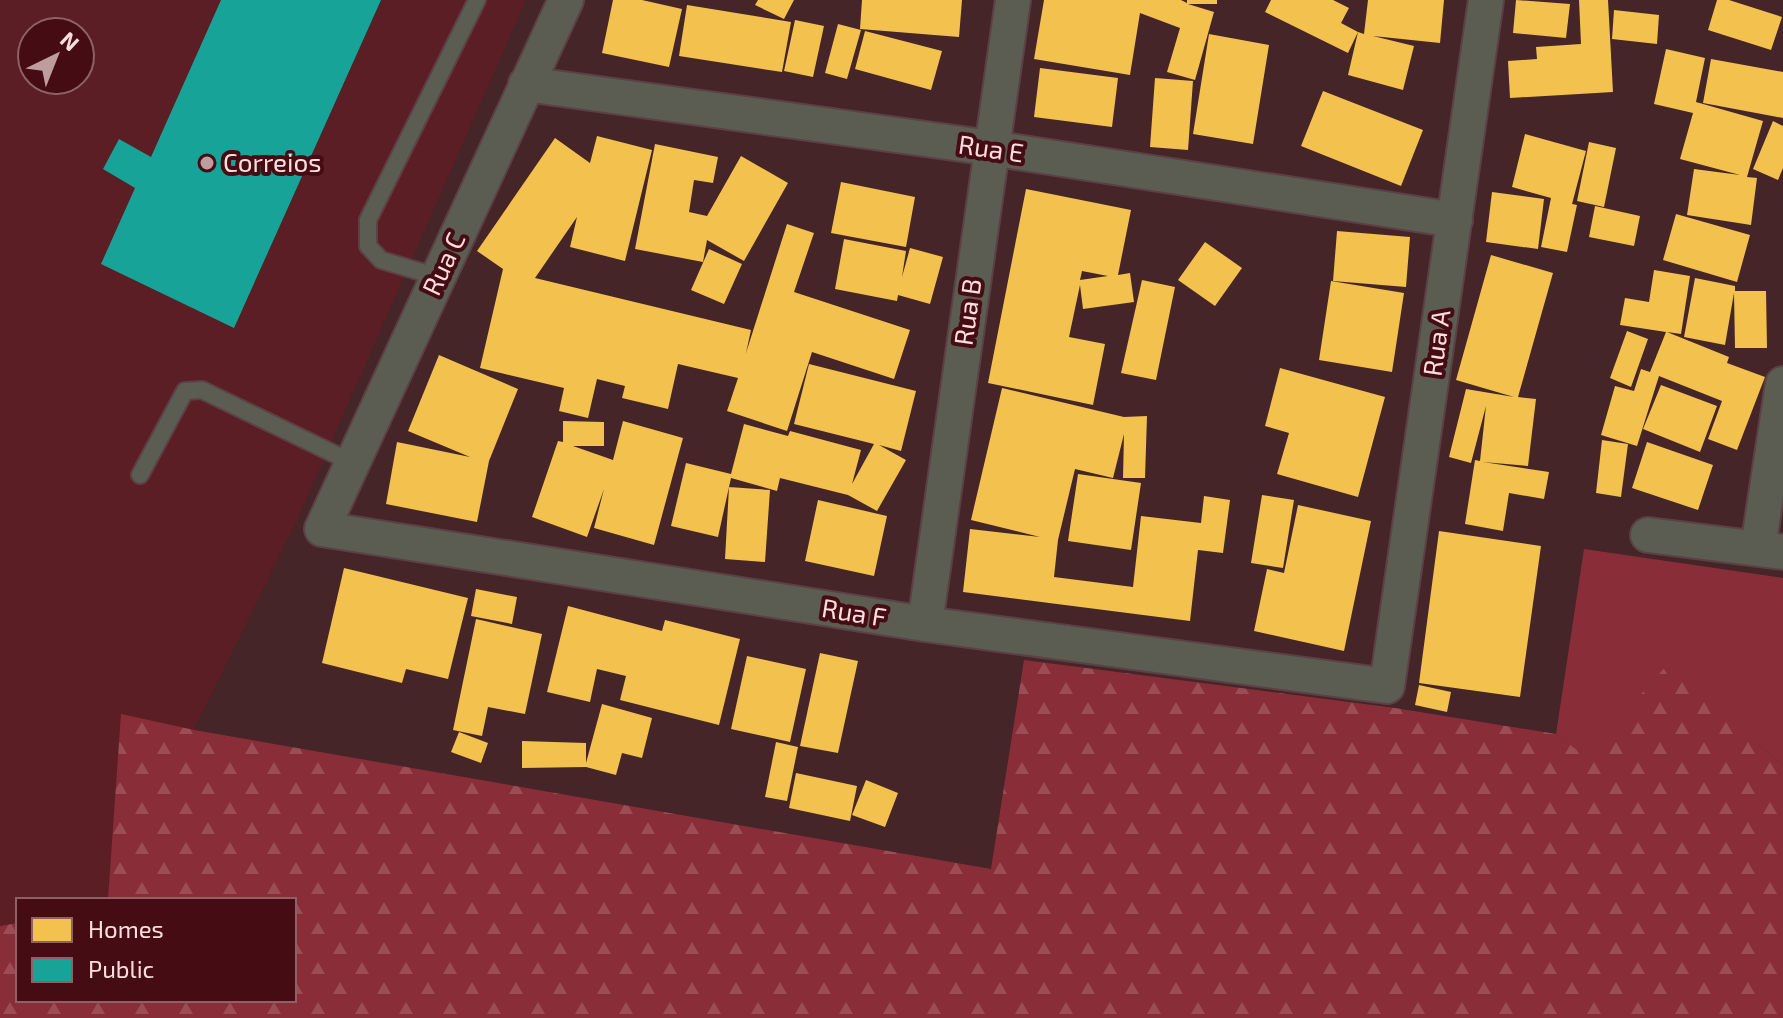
<svg xmlns="http://www.w3.org/2000/svg" width="1783" height="1018" font-family="'Exo 2',sans-serif">
  <style>
    .built { fill: #5c1e25; fill-rule: evenodd }
    .green { fill: #892e38 }
    .forest { fill: url(#forest-firs) }
    .homes { fill: #f2c14e; fill-rule: evenodd }
    .public { fill: #17a398 }
    .lines { fill: none; stroke-linecap: round; stroke-linejoin: round }
    .service-casing { stroke: #5c4144; stroke-width: 20 }
    .minor-casing { stroke: #5c4144; stroke-width: 38 }
    .service { stroke: #5c5d52; stroke-width: 16 }
    .minor { stroke: #5c5d52; stroke-width: 34 }
    .poi-dot { fill: #bd9d9e; stroke: #460c14; stroke-width: 3 }
    .labels { text-anchor: middle; stroke-width: 8; stroke-linejoin: round; paint-order: stroke }
    .street-label { font-size: 26px; fill: #fddede; stroke: #460c14 }
    .poi-label { font-size: 26px; fill: #fddede; stroke: #460c14; text-anchor: start }
  </style>
  <defs>
    <pattern id="forest-firs" width="22" height="20" patternUnits="userSpaceOnUse" patternTransform="scale(2)"><rect width="22" height="20" fill="#892e38"/><path d="M5 1l3.5 6h-7zM16 11l3.5 6h-7z" fill="#9b4c54"/></pattern>
  </defs>
  <rect width="100%" height="100%" fill="#452528"/>
  <path class="built" d="M0 0H526L296 522 156 807 210 900H18V1000L0 1018ZM32 32H80V80H32Z"/>
  <path class="green" d="M1584 549 1783 578V765L1666 667 1586 758 1556 734Z"/>
  <path class="forest" d="M1024 660 1395 708 1556 734 1586 757 1666 666 1783 765V1018H0V926L18 923V1000H294V900H108L121 714 194 730 991 869Z"/>
  <path class="homes" d="M613 0H642L682 9 669 67 602 53Z
    M758 0H794L784 19 755 5Z
    M862 0H962L959 37 860 29Z
    M1044 0H1181L1187 3V0H1217V4H1188L1214 12 1195 80 1167 72 1180 28 1140 13 1130 75 1034 59Z
    M1271 0H1333L1349 8 1341 23 1358 32 1348 53 1265 12Z
    M1368 0H1444L1440 43 1373 36 1414 46 1403 90 1348 75 1358 32 1364 34Z
    M1516 0 1570 4 1566 38 1513 33Z
    M1579 0H1608L1613 92 1510 98 1508 61 1537 59 1536 47 1581 44Z
    M1717 0H1729L1782 17 1771 50 1708 30Z
    M687 5 791 22 782 72 679 56Z
    M1614 10 1659 15 1657 44 1612 39Z
    M795 20 824 26 813 77 784 71Z
    M838 24 861 30 847 79 825 73Z
    M865 31 942 51 931 90 855 69Z
    M1209 34 1269 45 1253 144 1193 134Z
    M1666 49 1705 58 1696 102 1763 121 1747 177 1757 178 1751 225 1687 215 1694 169 1740 175 1680 159 1693 113 1654 104Z
    M1711 59 1783 72V118L1703 103Z
    M1040 68 1118 78 1112 127 1034 117Z
    M1155 78 1193 81 1188 150 1150 147Z
    M1323 91 1423 130 1401 186 1301 146Z
    M1773 121 1783 126V168L1778 180 1753 169Z
    M1525 134 1586 151 1572 204 1577 205 1567 252 1541 247 1551 198 1512 187Z
    M597 136 652 150 625 261 570 247 577 217 535 278 751 330 746 353 787 224 814 233 794 292 910 330 894 379 812 352 787 431 727 411 738 378 678 364 668 409 622 398 625 386 597 379 588 418 559 411 564 388 480 368 503 269 477 251 555 138 590 163Z
    M1589 142 1616 148 1604 207 1577 201Z
    M655 144 718 157 713 183 694 180 689 212 707 216 741 156 788 183 744 261 707 240 703 262 635 249Z
    M841 182 915 197 906 247 831 233Z
    M1026 189 1131 210 1118 275 1130 273 1134 302 1083 309 1080 285 1069 337 1105 344 1093 405 988 383ZM1082 271 1108 276 1080 280Z
    M1492 192 1544 199 1538 249 1486 242Z
    M1595 206 1640 216 1634 246 1589 237Z
    M1676 214 1750 235 1737 282 1663 260Z
    M1337 231 1410 237 1406 287 1333 281Z
    M844 239 906 251 902 277 910 248 943 257 930 304 898 295 897 301 835 289Z
    M1205 242 1242 268 1215 306 1178 280Z
    M709 249 742 264 724 304 691 290Z
    M1491 255 1553 273 1518 397 1536 399 1528 466 1483 462 1549 472 1544 499 1509 493 1503 531 1465 524 1475 460 1480 461 1486 406 1471 463 1449 457 1466 389 1514 397 1456 380Z
    M1654 270 1690 276 1681 334 1667 332 1729 357 1727 363 1765 377 1737 450 1708 439 1722 401 1659 376 1637 446 1601 435 1615 386 1634 391 1641 369 1650 372 1666 332 1620 325 1625 298 1649 302Z
    M1695 278 1735 286V291H1766L1767 348H1735L1734 293 1725 345 1684 337Z
    M1142 280 1175 287 1156 380 1121 373Z
    M1331 281 1404 293 1392 372 1319 360Z
    M1627 331 1648 339 1631 387 1610 378Z
    M439 355 518 389 489 461 477 522 386 504 397 442 470 457 408 431Z
    M809 364 916 391 901 451 879 445 906 460 877 511 848 495 780 478 777 491 731 478 718 537 671 526 686 463 731 474 744 424 788 436 790 431 861 450 852 484 874 444 794 424Z
    M1280 368 1385 397 1358 497 1277 474 1289 433 1265 426Z
    M1661 385 1717 406 1700 452 1643 429Z
    M1002 388 1124 417 1147 416 1145 478H1123L1124 434 1113 478 1075 469 1058 540 1054 577 1133 587 1141 516 1201 523 1204 496 1230 500 1223 553 1198 550 1190 621 963 592 970 529 1040 537 971 520Z
    M563 421 604 422V446H573L613 460 623 421 683 438 654 545 594 528 604 489 587 537 532 517 558 441 563 442Z
    M1602 440 1628 444 1621 497 1596 493Z
    M1647 442 1713 465 1698 510 1632 488Z
    M1078 474 1141 483 1131 550 1068 541Z
    M729 487 770 490 765 562 725 559Z
    M1262 495 1294 500 1283 568 1251 563Z
    M818 500 887 516 874 576 805 561Z
    M1298 505 1371 521 1344 651 1254 631 1267 569 1284 573Z
    M1439 531 1541 546 1520 697 1419 683Z
    M344 568 468 598 448 679 406 669 402 683 322 663Z
    M476 589 517 597 512 624 471 616Z
    M568 606 662 631 665 620 740 639 719 725 620 700 626 676 597 669 590 702 547 692Z
    M476 619 542 634 525 714 488 707 482 736 453 730Z
    M820 653 858 661 838 753 800 746Z
    M747 656 806 669 790 742 731 729Z
    M1419 685 1451 692 1447 712 1415 705Z
    M602 704 652 718 642 758 622 753 616 775 586 767 522 768V741L586 743V763Z
    M459 732 488 743 481 763 451 752Z
    M776 742 798 747 787 801 765 797Z
    M796 773 857 786 850 821 789 808Z
    M866 780 898 793 885 827 852 815Z"/>
  <path class="public" d="M221 0H381L234 328 101 264 135 188 103 169 119 139 151 157Z"/>
  <g class="lines">
    <defs>
      <path id="service" d="M438 277 381 260 368 246V220L477 0
        M140 475 185 391 202 390 353 463"/>
      <path id="minor" d="M566 0 322 529 925 624 1387 686 1486 0
        M526 84 991 148 1455 220
        M1648 535 1783 552
        M1758 548 1783 384
        M925 624 1013 0"/>
    </defs>
    <use href="#service" class="service-casing"/>
    <use href="#minor" class="minor-casing"/>
    <use href="#service" class="service"/>
    <use href="#minor" class="minor"/>
  </g>
  <circle class="poi-dot" cx="207" cy="163" r="8"/>
  <g class="labels">
    <g class="street-label">
      <text transform="translate(991 149) rotate(8)" y="9">Rua E</text>
      <text transform="translate(444 264) rotate(-65)" y="9">Rua C</text>
      <text transform="translate(968 312) rotate(-82)" y="9">Rua B</text>
      <text transform="translate(1437 343) rotate(-82)" y="9">Rua A</text>
      <text transform="translate(854 613) rotate(9)" y="9">Rua F</text>
    </g>
    <g class="poi-label">
      <text x="223" y="172">Correios</text>
    </g>
  </g>
  <rect x="16" y="898" width="280" height="104" fill="#460c14" stroke="#8f6065" stroke-width="2"/>
  <rect x="32" y="918" width="40" height="24" fill="#f2c14e" stroke="#8f6065" stroke-width="2"/>
  <text x="88" y="938" font-size="24" fill="#fddede">Homes</text>
  <rect x="32" y="958" width="40" height="24" fill="#17a398" stroke="#8f6065" stroke-width="2"/>
  <text x="88" y="978" font-size="24" fill="#fddede">Public</text>
  <g transform="translate(56 56) rotate(43)"><circle r="38" fill="#460c14" stroke="#8f6065" stroke-width="2"/>
  <path d="M0-6L14 30L0 20L-14 30Z" fill="#bd9d9e"/>
  <text y="-12" font-size="22" font-weight="bold" text-anchor="middle" fill="#fddede">N</text>
  </g>
</svg>
